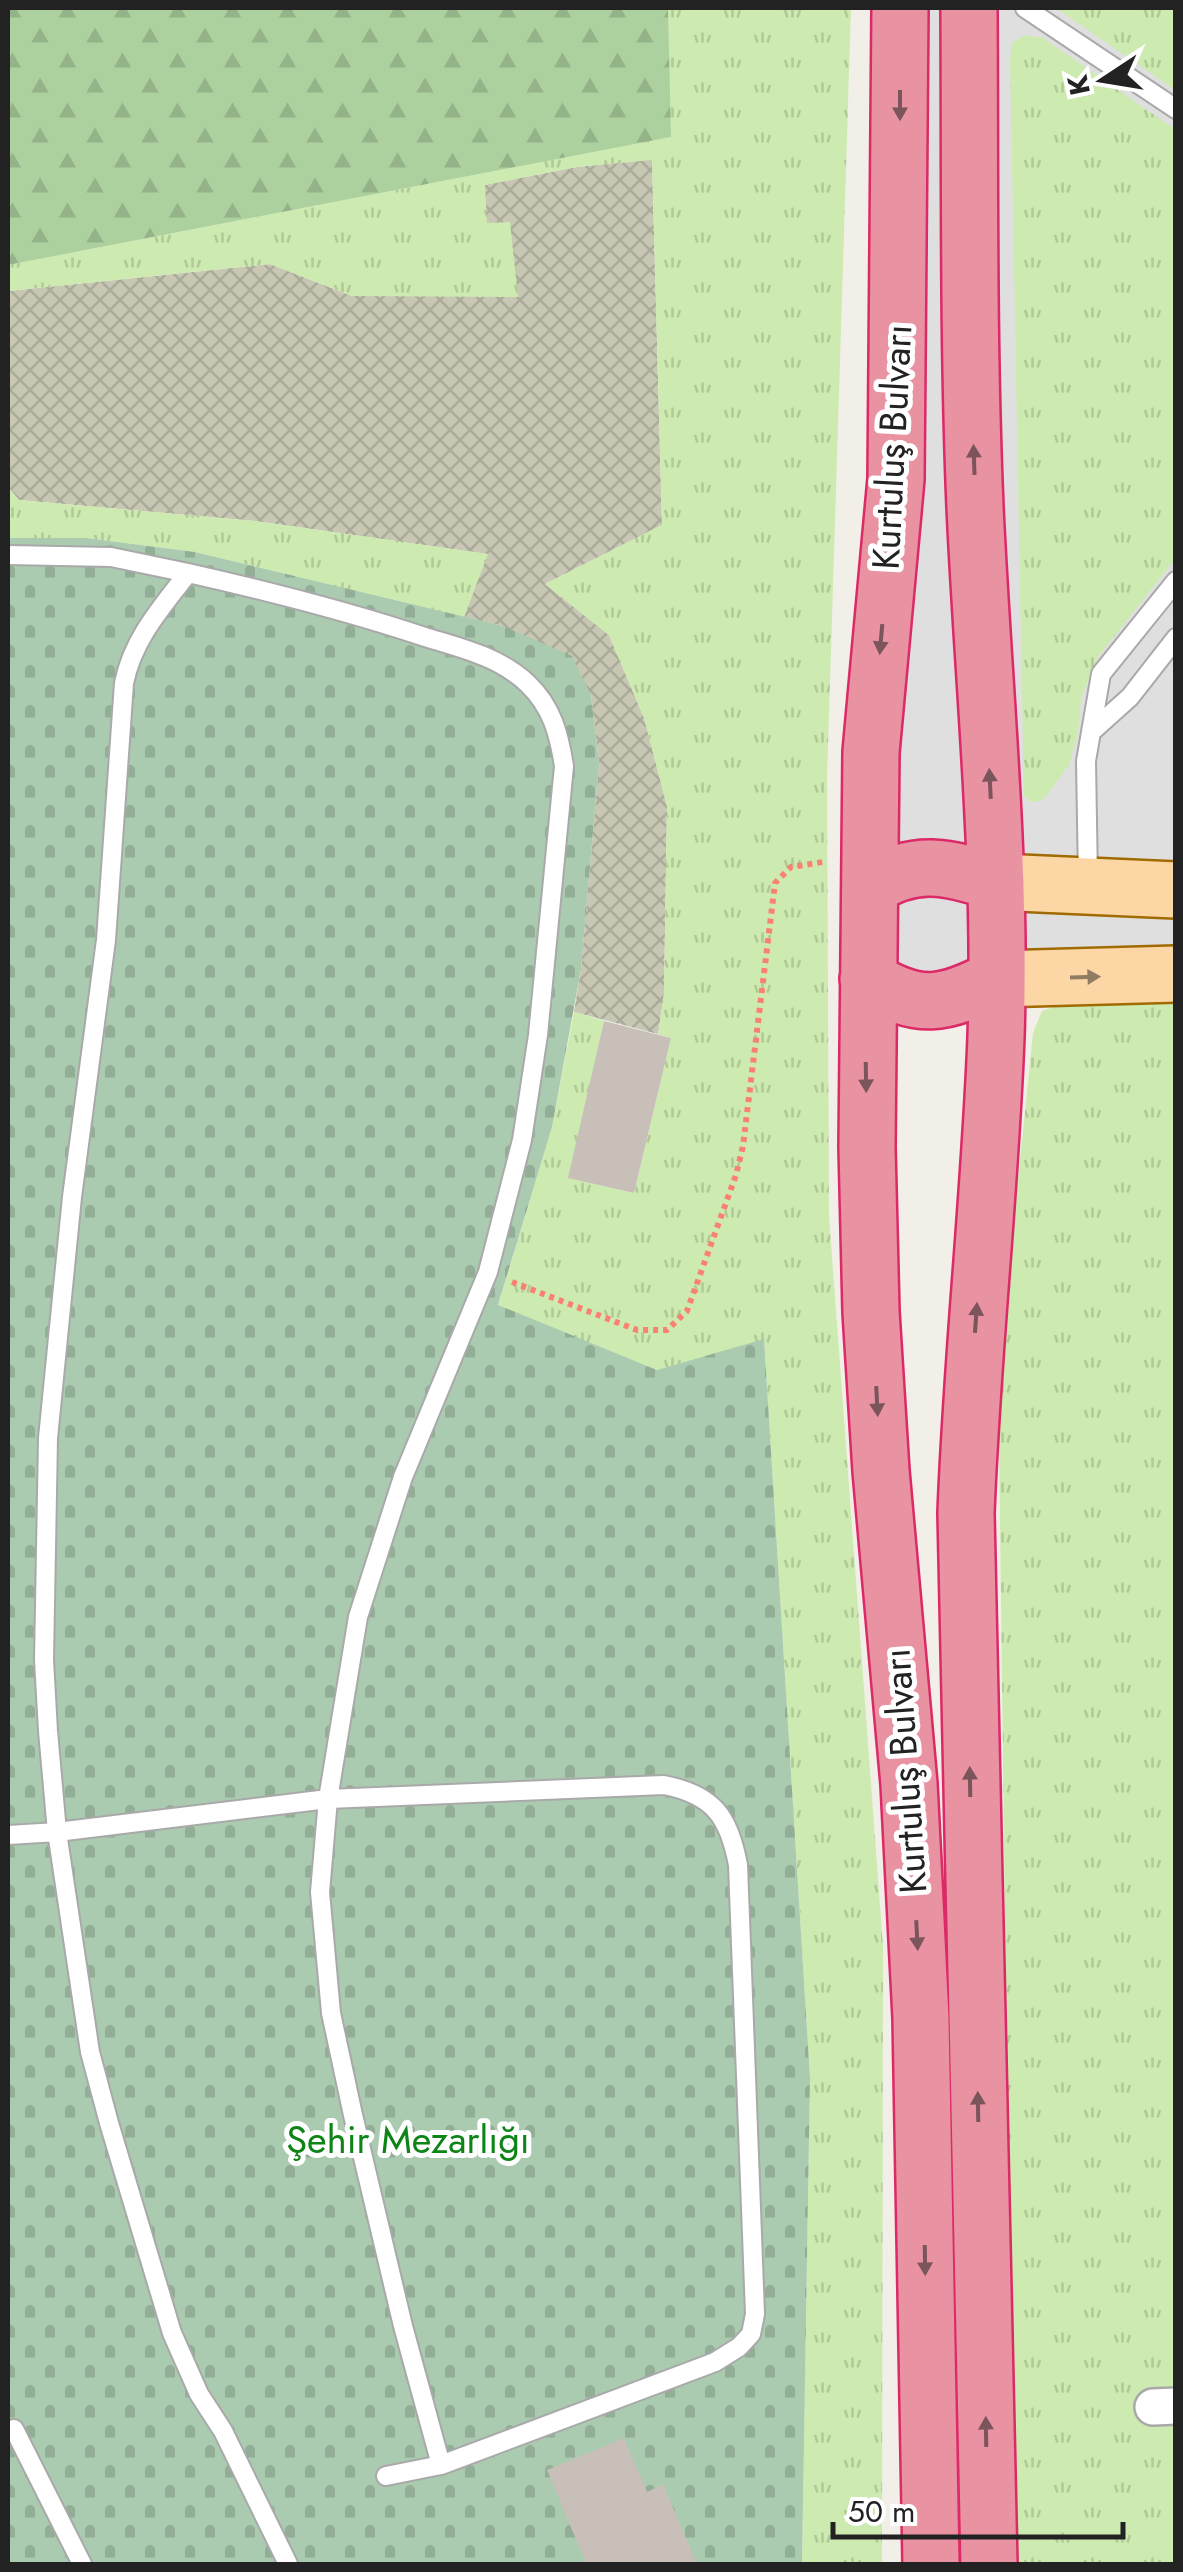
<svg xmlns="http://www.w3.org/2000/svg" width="1183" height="2572" font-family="Jost,sans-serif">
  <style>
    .residential { fill: #e0dfdf }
    .construction { fill: url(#construction-cross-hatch) }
    .grass { fill: url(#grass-tufts) }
    .forest { fill: url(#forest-firs) }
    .cemetery { fill: url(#cemetery-stones) }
    .building { fill: #c7bfb8 }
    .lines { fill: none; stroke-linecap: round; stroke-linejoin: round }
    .lane-casing { stroke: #a9a9a9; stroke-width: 22 }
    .street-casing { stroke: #a9a9a9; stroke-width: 40 }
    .primary-casing { stroke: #a06b00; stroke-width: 60 }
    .highway-casing { stroke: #dc2a67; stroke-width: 60 }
    .path { stroke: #fa8072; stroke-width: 6; stroke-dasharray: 5 5; stroke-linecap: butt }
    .lane { stroke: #fff; stroke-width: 18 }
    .street { stroke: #fff; stroke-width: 35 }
    .primary { stroke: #fcd6a4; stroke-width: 55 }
    .highway { stroke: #e892a2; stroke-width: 55 }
    .oneway { fill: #7b545c }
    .oneway2 { fill: #8f7c63 }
    .labels { text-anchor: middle; stroke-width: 10; stroke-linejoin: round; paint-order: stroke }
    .street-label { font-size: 38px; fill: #222; stroke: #fff }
    .park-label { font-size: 38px; fill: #0c8416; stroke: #fff }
  </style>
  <defs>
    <pattern id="construction-cross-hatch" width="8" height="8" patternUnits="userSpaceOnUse" patternTransform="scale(2.5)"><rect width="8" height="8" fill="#c7c7b4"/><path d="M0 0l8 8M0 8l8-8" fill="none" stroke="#abab9a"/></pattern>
    <pattern id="grass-tufts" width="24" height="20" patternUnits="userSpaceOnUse" patternTransform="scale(2.5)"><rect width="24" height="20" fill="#cdebb0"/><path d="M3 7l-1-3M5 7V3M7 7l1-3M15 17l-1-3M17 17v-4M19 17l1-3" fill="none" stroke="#b0c997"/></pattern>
    <pattern id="forest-firs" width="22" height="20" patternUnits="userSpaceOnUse" patternTransform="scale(2.5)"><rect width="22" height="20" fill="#add19e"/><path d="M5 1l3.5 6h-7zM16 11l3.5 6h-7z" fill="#95b388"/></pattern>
    <pattern id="cemetery-stones" width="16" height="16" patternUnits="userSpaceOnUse" patternTransform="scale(2.5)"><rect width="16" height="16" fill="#aacbaf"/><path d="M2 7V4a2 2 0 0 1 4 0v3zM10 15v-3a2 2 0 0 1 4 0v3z" fill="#92ae96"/></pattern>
  </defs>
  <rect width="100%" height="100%" fill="#f2efe9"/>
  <path class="residential" d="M900 8H1175V974L892 994Z"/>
  <path class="construction" d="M652 159 662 525 545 584 609 635 644 718 667 806 664 994 658 1034 574 1012 581 969 599 764 591 695 503 626 464 617 487 554 255 521 19 500 8 487V291L270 264 352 296 509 223 487 224 484 185 577 167Z"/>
  <path class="grass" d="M668 8H851L827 778 829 1216 883 1946 882 2564H802L810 2078 764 1340 657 1370 498 1306 552 1127 574 1012 604 1021 569 1178 634 1193 671 1038 658 1034 664 994 667 806 644 718 609 635 545 584 662 525 652 160 577 167 485 185 487 223 510 222 518 297 352 296 270 264 8 291V265L670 137Z
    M1056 8H1175V90Z
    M1024 35 1043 38 1176 130 1175 559 1098 657 1081 698 1078 734 1069 765 1047 795 1040 801 1031 802 1024 796 1010 58 1012 43Z
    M8 487 19 500 255 521 488 554 464 617 195 552 86 538H8Z
    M1175 999V2564H1016L1009 2250 999 1437 1009 1267 1033 1033 1042 1011 1071 1001Z"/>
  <path class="forest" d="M8 8H668L671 137 8 265Z"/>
  <path class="cemetery" d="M8 538H86L195 552 503 626 572 656 591 695 599 764 581 969 552 1127 498 1305 657 1370 764 1339 810 2078 802 2564H8Z"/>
  <path class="building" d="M604 1021 671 1038 634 1193 568 1178Z
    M624 2438 647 2492 663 2484 697 2564H576L585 2561 547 2470Z"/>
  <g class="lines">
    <defs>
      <path id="lane" d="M1025 8 1176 109
        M8 555 111 557 188 573C161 608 133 639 124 683L106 940 72 1197 48 1438 44 1660 48 1731 57 1832 90 2052 109 2123 172 2333 199 2394 223 2431 288 2564
        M188 573C268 591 347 611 425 637 461 648 500 657 528 684 552 707 559 734 564 766L538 1035 522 1140 488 1272 403 1477 358 1617 328 1799 320 1892 331 2013 353 2115 403 2326 441 2465 386 2476
        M1091 732 1130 697 1176 638
        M1088 880 1086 761 1101 674 1176 581
        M8 1835 57 1832 328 1799 664 1785C714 1795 729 1817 738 1865L755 2314 751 2334 739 2347 715 2362 441 2465
        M14 2429 82 2564"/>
      <path id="street" d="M1153 2407 1176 2406"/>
      <path id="primary" d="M996 882 1176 890
        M995 979 1176 974"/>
      <path id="highway" d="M900 8 896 479 871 752 867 1147 871 1312 881 1471 909 1784 921 2018 931 2564
        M969 8C970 174 968 341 975 507 983 683 1002 860 996 1037 990 1195 972 1354 966 1513L989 2564
        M870 887C916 858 946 867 996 882
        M868 979C919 1011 944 1005 995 979"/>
    </defs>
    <use href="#lane" class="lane-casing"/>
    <use href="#street" class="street-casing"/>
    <use href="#primary" class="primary-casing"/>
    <use href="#highway" class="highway-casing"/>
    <path class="path" d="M512 1282 637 1330H667L687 1311 736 1175 743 1146 775 883 791 867 823 862"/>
    <use href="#lane" class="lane"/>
    <use href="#street" class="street"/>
    <use href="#primary" class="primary"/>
    <use href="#highway" class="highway"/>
  </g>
  <defs><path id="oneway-solid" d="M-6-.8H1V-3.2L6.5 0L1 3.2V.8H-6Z" transform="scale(2.5)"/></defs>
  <g class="oneway">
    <use href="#oneway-solid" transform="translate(900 105) rotate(90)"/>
    <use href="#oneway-solid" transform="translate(974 460) rotate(-92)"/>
    <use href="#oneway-solid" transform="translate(881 639) rotate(95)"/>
    <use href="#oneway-solid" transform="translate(990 784) rotate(-93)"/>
    <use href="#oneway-solid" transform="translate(866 1077) rotate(89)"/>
    <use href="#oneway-solid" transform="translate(976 1318) rotate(-86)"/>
    <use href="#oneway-solid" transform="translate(877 1401) rotate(87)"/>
    <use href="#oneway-solid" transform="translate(970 1782) rotate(-91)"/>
    <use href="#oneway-solid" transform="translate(917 1935) rotate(87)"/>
    <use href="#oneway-solid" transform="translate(978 2107) rotate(-91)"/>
    <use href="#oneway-solid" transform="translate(925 2260) rotate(89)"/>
    <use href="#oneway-solid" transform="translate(986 2432) rotate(-91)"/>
  </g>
  <use class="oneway2" href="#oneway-solid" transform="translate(1085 977) rotate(-2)"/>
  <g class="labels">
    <g class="street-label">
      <text transform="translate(892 447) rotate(-87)" y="13">Kurtuluş Bulvarı</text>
      <text transform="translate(905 1771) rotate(-94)" y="13">Kurtuluş Bulvarı</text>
    </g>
    <g class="park-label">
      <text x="408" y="2153">Şehir Mezarlığı</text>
    </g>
  </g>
  <rect width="1183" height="2572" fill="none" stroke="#222222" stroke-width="20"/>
  <g transform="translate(1103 80) rotate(258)" stroke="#ffffff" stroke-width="8" paint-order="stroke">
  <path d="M0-8L18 38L0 25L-18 38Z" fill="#222222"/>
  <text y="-15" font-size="28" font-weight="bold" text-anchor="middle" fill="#222222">K</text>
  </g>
  <path d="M833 2522v15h290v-15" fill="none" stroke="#222222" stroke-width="5"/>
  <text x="848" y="2522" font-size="30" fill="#222222" stroke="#ffffff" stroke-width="8" paint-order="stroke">50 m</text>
</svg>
